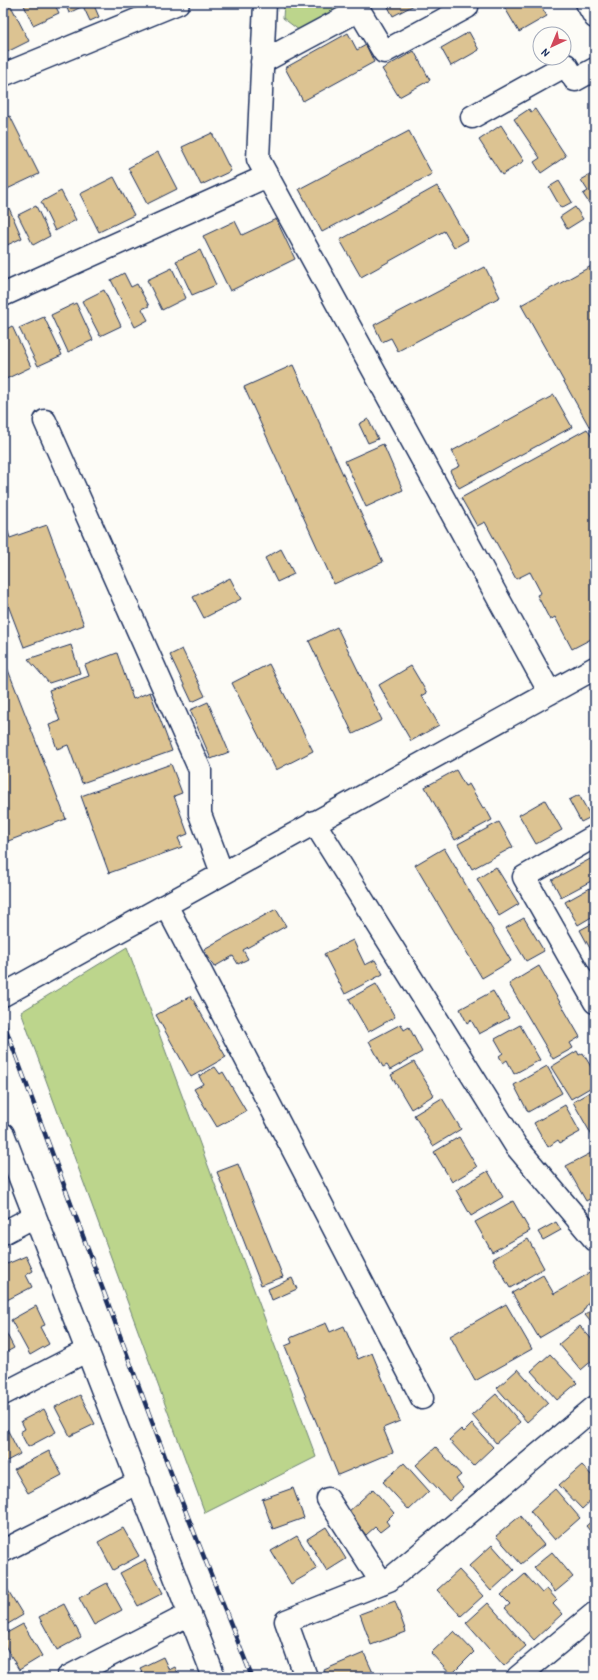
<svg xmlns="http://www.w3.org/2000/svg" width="598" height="1680" font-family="'Patrick Hand',sans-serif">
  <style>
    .green { fill: #bcd58c; stroke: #6c8275 }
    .building { fill: #dcc392; stroke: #1b2f5e }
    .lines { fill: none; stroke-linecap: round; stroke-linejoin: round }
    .minor-casing { stroke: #1b2f5e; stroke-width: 25 }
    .minor { stroke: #fdfcf7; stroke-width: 22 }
    .rail-casing { stroke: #1b2f5e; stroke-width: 4.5 }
    .rail { stroke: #fdfcf7; stroke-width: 3; stroke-dasharray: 9; stroke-linecap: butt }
  </style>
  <rect width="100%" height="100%" fill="#fdfcf7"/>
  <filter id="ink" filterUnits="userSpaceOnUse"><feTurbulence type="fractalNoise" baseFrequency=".025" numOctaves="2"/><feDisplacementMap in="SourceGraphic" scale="8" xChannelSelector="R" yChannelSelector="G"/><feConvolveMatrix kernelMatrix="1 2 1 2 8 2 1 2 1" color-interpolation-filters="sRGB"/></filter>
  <g filter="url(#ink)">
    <path class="green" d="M284 3H346L300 31 283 18Z
      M127 947 316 1457 205 1513 21 1012Z"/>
    <path class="building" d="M23 3H54L59 13 33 25Z
      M65 3H93L99 17 90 21 83 6 69 13Z
      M386 3H418L393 16Z
      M502 3H539L547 16 519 32Z
      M11 6 29 41 3 54V9Z
      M469 32 479 50 451 66 441 48Z
      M348 33 357 50 366 45 374 62 303 101 285 68Z
      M414 51 430 80 399 97 382 69Z
      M529 109 531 112 535 109 566 156 541 173 534 162 540 158 514 119Z
      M10 116 39 174 3 191V119Z
      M501 125 524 161 502 175 479 140Z
      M409 131 432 174 322 232 299 189Z
      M212 133 231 171 201 185 182 147Z
      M158 152 177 189 147 204 128 168Z
      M595 172V212L583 194 588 191 581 180Z
      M114 177 134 215 99 232 80 194Z
      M559 181 572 202 561 208 549 187Z
      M437 186 468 240 454 248 444 231 361 277 340 240Z
      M61 191 76 220 55 231 41 202Z
      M36 206 50 236 33 245 18 215Z
      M575 207 583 219 567 229 560 217Z
      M9 208 22 238 3 247V211Z
      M276 219 295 259 230 291 203 236 235 221 242 235Z
      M200 250 216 285 192 295 176 261Z
      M595 264V437L521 305Z
      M485 267 500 297 398 351 391 338 382 342 374 325Z
      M172 268 186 298 162 310 147 280Z
      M124 273 131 287 137 284 149 306 142 309 148 320 135 327 111 280Z
      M104 290 121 326 100 336 82 301Z
      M76 303 93 340 68 352 51 315Z
      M44 317 62 355 38 366 19 328Z
      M12 326 31 367 6 379 3 372V331Z
      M293 365 383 562 334 584 244 387Z
      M554 395 572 427 459 488 450 471 460 466 452 451Z
      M368 419 378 439 368 443 359 424Z
      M587 429 595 442V637L572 649 555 617 550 620 537 595 541 593 530 572 516 579 485 522 477 526 461 498Z
      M383 444 403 490 366 507 345 461Z
      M6 525 10 538 47 525 84 625 24 647 3 592V526Z
      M281 549 294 574 277 582 265 558Z
      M230 578 241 599 204 618 193 597Z
      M337 627 382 720 353 734 309 641Z
      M71 645 80 673 49 683 28 659Z
      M182 649 205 696 192 702 170 655Z
      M117 653 133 699 150 692 172 751 82 783 68 745 57 749 49 725 60 721 49 690 89 676 85 665Z
      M3 657 66 819 3 843Z
      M269 664 313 751 276 770 232 683Z
      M411 666 427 693 422 696 439 725 411 741 379 685Z
      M208 702 229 752 211 759 190 710Z
      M171 764 182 793 174 796 188 834 178 838 182 847 109 873 81 796Z
      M456 770 465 786 469 784 483 808 485 807 492 820 455 840 425 787Z
      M579 795 591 817 581 822 569 800Z
      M545 800 562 830 536 844 519 815Z
      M499 822 513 847 472 869 458 844Z
      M444 848 511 961 482 978 415 865Z
      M592 858 595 864V879L561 897 552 880Z
      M496 867 519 904 499 916 477 879Z
      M592 887 595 893V915L578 925 565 902Z
      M276 909 286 926 243 950 248 959 238 964 233 956 214 967 204 949Z
      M524 918 544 951 526 961 506 928Z
      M595 922V953L593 954 580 930Z
      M353 940 365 965 375 960 383 974 345 994 324 954Z
      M539 966 580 1037 570 1043 573 1048 553 1059 509 984Z
      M376 984 395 1017 368 1032 349 999Z
      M493 991 509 1018 479 1034 471 1020 467 1023 460 1009Z
      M191 996 226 1057 191 1077 156 1015Z
      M401 1024 404 1030 409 1027 422 1052 390 1070 387 1065 383 1067 369 1041Z
      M520 1025 540 1060 514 1074 507 1060 503 1063 499 1056 503 1053 495 1039Z
      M577 1051 579 1055 583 1053 594 1072 590 1075 595 1085 571 1099 551 1067Z
      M414 1062 434 1095 411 1109 391 1075Z
      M547 1066 562 1093 528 1112 514 1085Z
      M215 1067 220 1074 223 1072 246 1111 217 1127 194 1089 203 1084 199 1076Z
      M595 1089V1141L573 1102Z
      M442 1098 461 1129 433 1146 414 1115Z
      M565 1105 580 1132 560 1143 558 1140 548 1147 534 1123Z
      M459 1137 477 1167 452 1182 434 1152Z
      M591 1153 595 1160V1196L586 1201 566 1166Z
      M238 1164 283 1277 261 1285 217 1172Z
      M488 1171 503 1197 471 1216 456 1190Z
      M513 1201 530 1231 492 1252 475 1222Z
      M556 1222 561 1230 543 1240 538 1232Z
      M528 1239 544 1268 510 1288 493 1259Z
      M26 1256 33 1271 26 1275 32 1287 5 1301 3 1297V1257L7 1264Z
      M591 1272 595 1279V1298L589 1301 582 1313 539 1338 512 1293 543 1275 554 1294Z
      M292 1278 297 1289 272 1300 268 1289Z
      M506 1304 532 1349 475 1381 450 1336Z
      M36 1306 45 1325 40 1327 49 1344 30 1355 11 1320Z
      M595 1307V1327L585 1315Z
      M326 1323 330 1332 344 1326 358 1359 372 1353 400 1421 383 1428 393 1452 338 1475 285 1346 292 1343 290 1338Z
      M580 1326 595 1343V1358L581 1370 559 1344Z
      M3 1327 14 1348 3 1354Z
      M550 1354 577 1383 557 1400 531 1371Z
      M518 1369 548 1403 527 1422 497 1388Z
      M496 1394 520 1422 496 1443 472 1415Z
      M80 1395 95 1424 70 1436 55 1407Z
      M44 1409 56 1432 28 1447 20 1432 25 1429 21 1421Z
      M472 1424 493 1447 473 1466 449 1440 461 1429 464 1432Z
      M7 1429 20 1454 3 1463V1431Z
      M436 1447 461 1475 456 1479 463 1488 449 1501 416 1465Z
      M49 1451 62 1475 28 1493 14 1469Z
      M404 1463 429 1491 409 1510 383 1482Z
      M582 1465 595 1479V1497L582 1509 559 1485Z
      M293 1488 304 1518 273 1529 262 1499Z
      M373 1489 394 1513 386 1521 389 1525 380 1532 375 1527 366 1535 347 1513Z
      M555 1489 580 1518 555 1540 530 1511Z
      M520 1516 544 1545 521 1564 496 1536Z
      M595 1518V1537L586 1526Z
      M326 1527 346 1559 327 1571 307 1539Z
      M123 1528 139 1556 113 1570 98 1542Z
      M297 1536 317 1569 291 1584 271 1551Z
      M492 1545 514 1570 491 1591 469 1566Z
      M552 1552 573 1577 555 1592 534 1567Z
      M145 1560 163 1593 138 1606 120 1573Z
      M459 1570 483 1596 461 1616 437 1590Z
      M525 1574 542 1593 547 1589 557 1600 553 1604 562 1614 534 1640 505 1608 510 1604 501 1595Z
      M107 1583 122 1610 94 1625 79 1598Z
      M6 1587 23 1615 3 1627V1589Z
      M395 1601 406 1632 371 1645 360 1614Z
      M488 1603 526 1646 504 1666 466 1623Z
      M64 1604 81 1637 57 1650 39 1617Z
      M23 1624 42 1656 19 1670 3 1642V1635Z
      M454 1631 474 1652 451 1675 431 1653Z
      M364 1653 375 1677H327L324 1670Z
      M163 1657 169 1670 175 1667 180 1677H145L140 1668Z"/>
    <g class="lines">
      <defs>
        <path id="minor" d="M265 3 258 159 550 693
          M587 3 595 17
          M262 62 359 10 384 52 467 7 465 3
          M3 75 178 3
          M472 117 566 65 575 80 595 69
          M3 295 267 176
          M45 421 200 770V814L222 873
          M314 822 516 1146 595 1240
          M595 836 524 877 595 1002
          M166 905 422 1398
          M3 995 595 668
          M3 1134 214 1677
          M3 1233 35 1216
          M3 1394 88 1350
          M328 1499 382 1583
          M3 1551 139 1482
          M68 1677 190 1614
          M306 1677 286 1621 389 1580 595 1407
          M518 1677 595 1613"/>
      </defs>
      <use href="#minor" class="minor-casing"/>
      <use href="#minor" class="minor"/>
      <defs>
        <path id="rail" d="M3 1021 180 1497 252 1677"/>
      </defs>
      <use href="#rail" class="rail-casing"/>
      <use href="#rail" class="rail"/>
    </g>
  </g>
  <rect width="598" height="1680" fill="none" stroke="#fdfcf7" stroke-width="16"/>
  <rect x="8" y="8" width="582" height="1664" fill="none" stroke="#1b2f5e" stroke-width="1.5" filter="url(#ink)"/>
  <g transform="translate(552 46) rotate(224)"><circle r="19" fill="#fdfcf7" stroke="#a3aaba"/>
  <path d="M0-3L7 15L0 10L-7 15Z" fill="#d1495b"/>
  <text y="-6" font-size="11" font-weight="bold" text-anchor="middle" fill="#1b2f5e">N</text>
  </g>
</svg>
